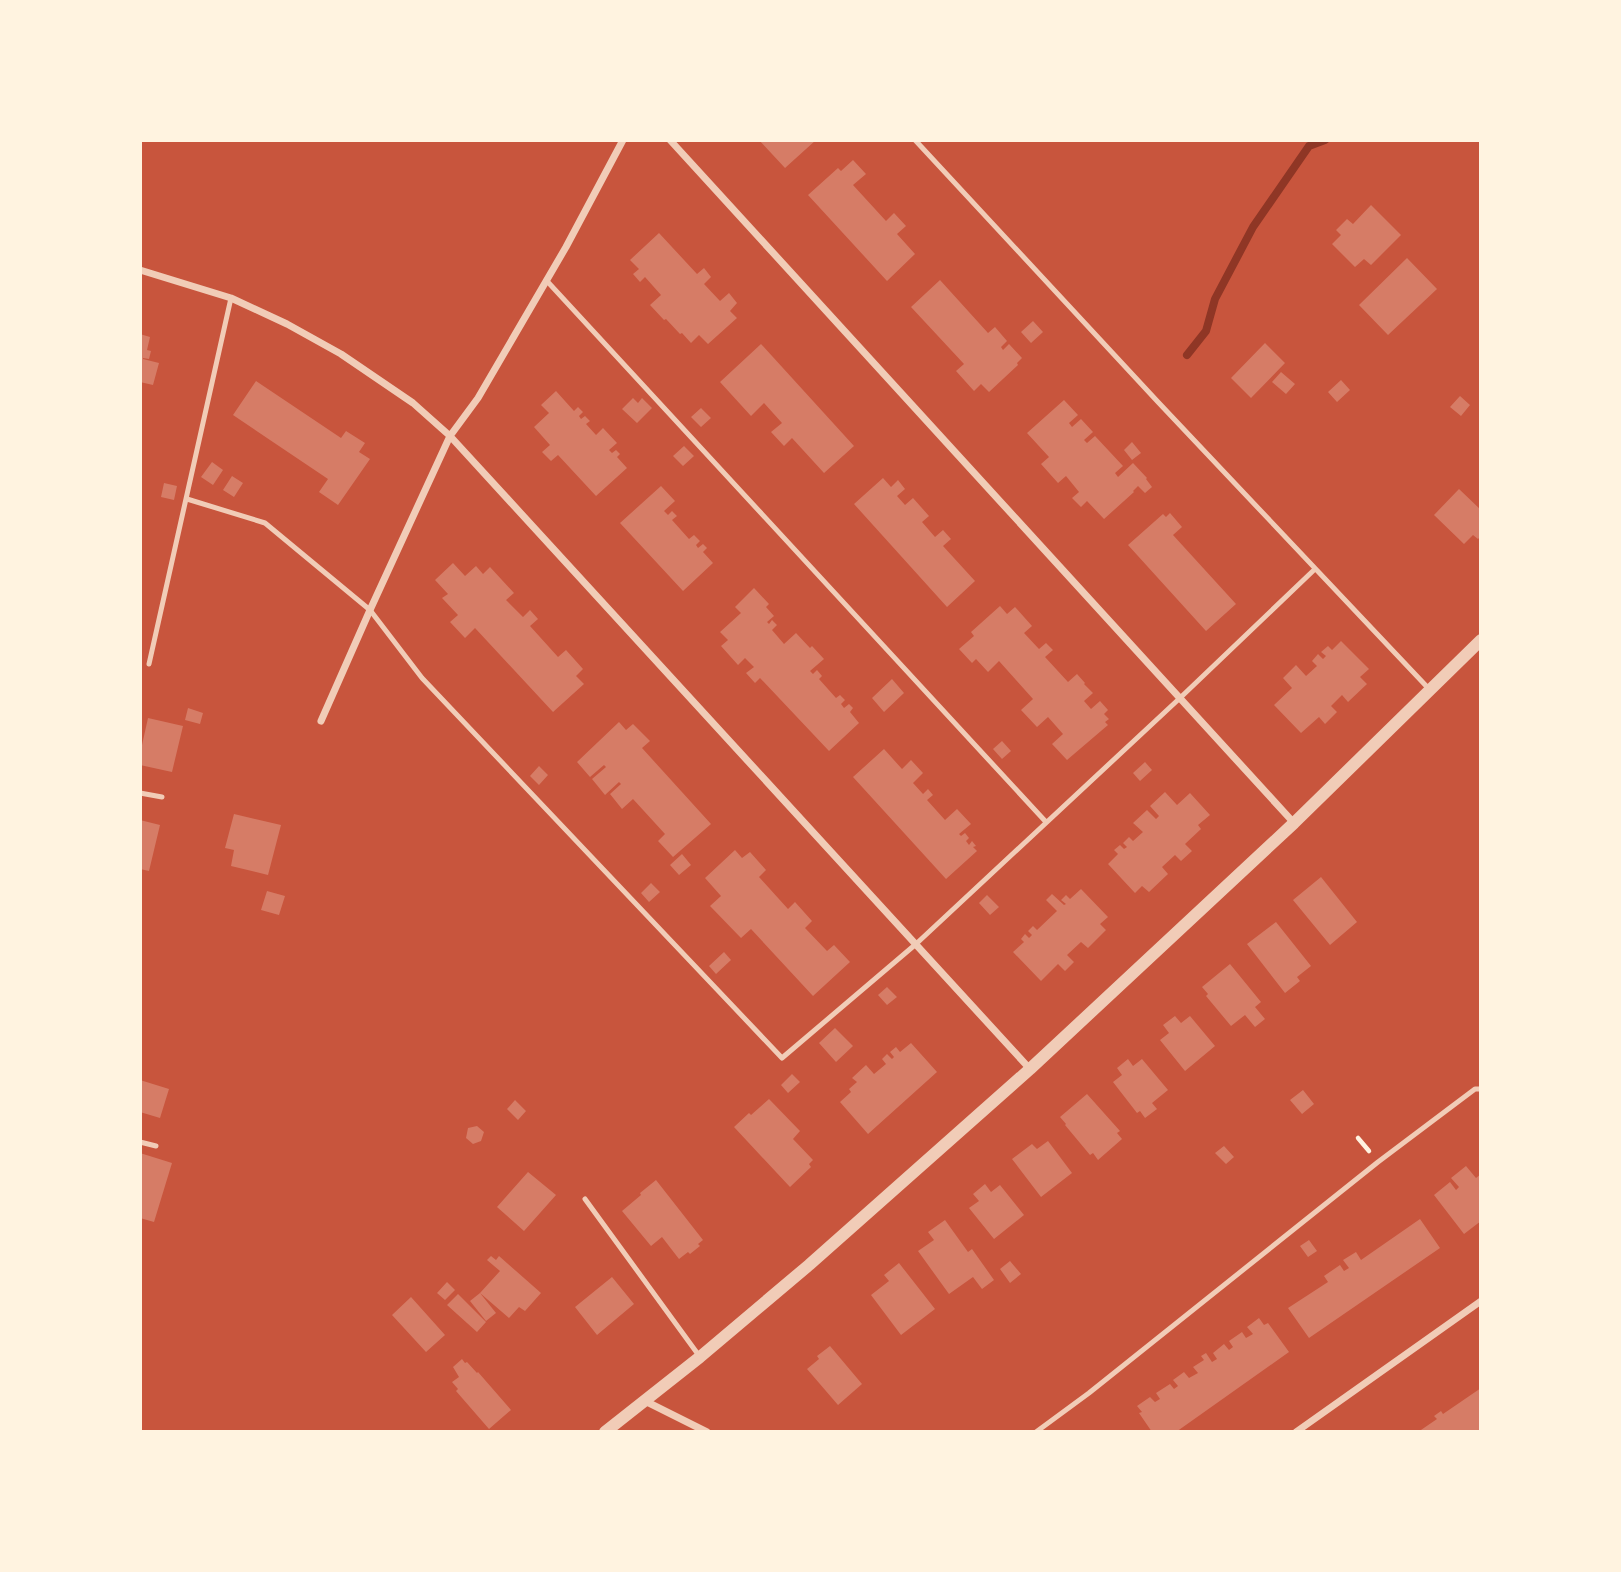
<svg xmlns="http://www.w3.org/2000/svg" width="1621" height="1572" font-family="'Noto Sans',sans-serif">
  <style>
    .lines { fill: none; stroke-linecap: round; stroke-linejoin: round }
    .stream { stroke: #8f3625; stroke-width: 8 }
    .building { fill: #d67c66 }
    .path { stroke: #fff3e0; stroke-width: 4.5 }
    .service { stroke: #f1ccb7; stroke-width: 5 }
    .minor { stroke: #f1ccb7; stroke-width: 7 }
    .tertiary { stroke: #f1ccb7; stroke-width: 12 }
  </style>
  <rect width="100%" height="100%" fill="#c8553d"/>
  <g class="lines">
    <path class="stream" d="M1187 355 1206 331 1215 299 1253 227 1309 146 1325 140"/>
  </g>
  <path class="building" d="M759 140H816L785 168Z
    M853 160 866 174 853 185 886 221 894 213 906 226 897 234 915 254 887 281 808 195 838 168 841 171Z
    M1371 205 1401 235 1371 265 1364 259 1355 267 1332 244 1341 235 1336 230 1347 219 1353 224Z
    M659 233 697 274 704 268 711 277 704 284 720 301 729 293 737 303 730 311 737 318 708 344 699 335 691 343 682 333 680 334 666 319 664 320 650 305 661 295 645 277 640 282 633 274 639 269 630 260Z
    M1407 258 1437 289 1388 335 1359 305Z
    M940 280 988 333 995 327 1007 341 1001 347 1003 350 1009 344 1022 358 1017 363 1018 365 989 392 981 384 974 391 956 371 964 364 911 307Z
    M1033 321 1043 332 1031 343 1021 332Z
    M140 334 150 337 147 350 151 351 149 359 143 358V359L159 363 153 385 140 382Z
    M1265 343 1285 363 1251 398 1231 378Z
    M761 344 854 446 824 473 792 438 784 446 771 432 782 423 764 403 751 416 720 382Z
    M1281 372 1295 384 1286 394 1272 382Z
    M1341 380 1350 390 1337 402 1328 392Z
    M256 381 341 438 346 431 365 443 359 452 370 459 338 505 319 492 328 479 233 415Z
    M556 391 574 411 578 407 583 412 579 416 581 419 585 416 590 421 586 424 596 435 603 428 617 443 609 450 612 453 616 450 620 454 617 457 627 468 596 496 558 455 551 461 542 452 550 445 534 427 549 413 541 405Z
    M1460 396 1470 405 1461 416 1450 407Z
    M633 398 638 403 642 398 652 408 637 423 622 409Z
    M1064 400 1078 415 1069 423 1072 427 1081 419 1093 432 1084 440 1087 443 1095 436 1123 466 1115 473 1118 477 1133 463 1147 478 1146 479 1152 487 1145 493 1138 486 1133 491 1134 492 1104 519 1087 501 1081 507 1072 498 1079 492 1066 476 1058 483 1041 464 1049 457 1027 433Z
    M701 408 711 418 701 427 691 417Z
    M1132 442 1141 453 1132 460 1124 450Z
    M684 446 694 456 683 466 673 456Z
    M212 462 223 470 213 485 201 477Z
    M232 476 243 483 234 497 223 490Z
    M883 478 891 487 898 480 905 489 897 496 905 505 913 498 929 516 922 522 935 537 943 530 951 539 943 546 975 581 947 607 854 504Z
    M164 483 177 486 174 500 161 497Z
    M661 486 675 501 664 511 668 515 672 511 677 516 672 520 689 539 694 535 700 541 696 545 698 548 703 544 707 548 703 552 713 563 683 591 620 523Z
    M1459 489 1481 510 1480 526 1481 536 1478 539 1473 535 1464 544 1434 515Z
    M1170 513 1182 527 1173 535 1236 604 1206 631 1128 545 1163 514 1166 517Z
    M453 563 465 576 476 566 483 574 490 567 514 593 506 600 523 617 530 610 538 619 530 626 558 657 566 650 583 669 576 676 584 684 553 712 475 628 465 638 450 622 458 615 442 598 448 594 435 580Z
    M754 588 769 604 766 607 774 616 767 622 769 624 772 620 777 625 772 630 784 644 796 633 810 648 812 646 824 659 810 671 813 674 817 670 822 676 819 679 836 698 840 695 845 700 841 704 844 708 849 704 853 708 850 712 859 723 829 751 760 678 755 683 746 673 754 667 745 658 738 665 721 646 728 640 720 632 741 613 735 607Z
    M1000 606 1007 614 1015 607 1032 626 1024 633 1039 649 1046 643 1053 650 1045 657 1068 682 1077 674 1085 683 1084 684 1093 693 1084 701 1091 709 1100 701 1108 710 1104 714 1109 719 1105 722 1108 725 1067 760 1052 744 1063 734 1048 717 1037 727 1021 710 1033 699 999 661 988 672 976 659 972 663 959 649 974 636 971 632Z
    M1341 641 1369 669 1360 677 1367 684 1348 702 1342 695 1331 706 1337 712 1325 724 1319 717 1301 733 1274 705 1292 688 1283 678 1296 665 1306 676 1317 666 1312 661 1318 654 1323 659 1326 656 1321 652 1328 646 1332 650Z
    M892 679 904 693 884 712 872 698Z
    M188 708 203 713 200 724 185 720Z
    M148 718 183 726 172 772 140 765V754Z
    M619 722 626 730 633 724 650 741 642 748 711 824 673 857 658 841 665 834 633 799 622 809 610 794 621 784 619 782 605 795 592 779 606 767 604 765 590 777 577 762Z
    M1002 741 1011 751 1002 759 993 749Z
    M884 749 902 769 911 760 923 773 913 783 923 794 928 789 933 795 927 800 945 820 957 809 971 824 959 834 961 836 965 833 969 838 966 841 969 845 972 841 976 846 973 847 977 851 946 879 853 777Z
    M1145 762 1152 770 1140 781 1133 773Z
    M539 766 548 775 539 785 530 776Z
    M1165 792 1177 805 1190 793 1210 815 1198 825 1201 829 1185 844 1192 851 1181 861 1175 855 1162 867 1168 874 1149 892 1142 886 1135 893 1108 864 1118 854 1114 850 1120 845 1124 849 1127 847 1123 843 1129 837 1133 841 1143 832 1133 823 1147 810 1156 819 1159 816 1150 806Z
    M234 814 281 825 268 875 231 866 234 850 225 848Z
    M140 820 160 825 149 871 140 869Z
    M735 850 742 858 750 852 766 870 759 877 788 909 795 902 812 921 805 928 827 951 834 945 850 962 813 996 751 929 741 938 710 906 721 896 705 878Z
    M682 854 691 865 679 875 670 865Z
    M1321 877 1357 922 1330 945 1293 900Z
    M651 883 660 892 649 902 641 893Z
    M1081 889 1108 917 1100 924 1106 930 1088 948 1081 942 1067 955 1074 962 1065 971 1058 964 1041 981 1013 952 1024 942 1021 939 1025 934 1029 938 1032 935 1028 931 1033 926 1037 930 1057 911 1046 900 1052 894 1064 905 1066 904 1061 900 1066 895 1070 899Z
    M267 891 285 896 279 915 261 910Z
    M987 895 999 907 990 915 979 903Z
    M1276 922 1311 966 1297 977 1300 981 1285 993 1247 944Z
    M724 952 731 960 716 974 709 966Z
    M1230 964 1261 1002 1255 1007 1265 1019 1255 1027 1245 1015 1231 1026 1206 996 1208 994 1202 987Z
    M887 987 897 997 887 1005 878 995Z
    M1175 1016 1181 1023 1190 1016 1215 1046 1185 1071 1160 1040 1169 1033 1163 1025Z
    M835 1028 853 1046 836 1062 819 1043Z
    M911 1043 937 1072 868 1134 840 1102 851 1092 849 1089 857 1082 852 1078 866 1065 874 1074 886 1064 882 1059 887 1054 892 1059 894 1057 890 1052 896 1047 900 1052Z
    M1128 1059 1133 1066 1142 1059 1168 1090 1152 1103 1157 1109 1145 1118 1140 1111 1137 1113 1113 1082 1122 1075 1117 1068Z
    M792 1074 800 1082 788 1093 781 1085Z
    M140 1080 169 1089 160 1118 140 1112Z
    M1303 1090 1314 1104 1302 1114 1290 1100Z
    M1087 1094 1120 1131 1117 1133 1122 1139 1098 1160 1093 1153 1090 1155 1065 1125 1066 1124 1060 1117Z
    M769 1099 800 1131 793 1139 813 1160 809 1164 811 1167 790 1187 734 1127 749 1113 751 1115Z
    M515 1100 526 1111 518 1120 507 1109Z
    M477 1126 484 1132 481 1141 473 1144 466 1138 468 1128Z
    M1048 1141 1072 1173 1041 1197 1012 1159 1032 1144 1037 1149Z
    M1224 1146 1234 1157 1226 1164 1215 1153Z
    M140 1153 172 1163 154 1222 140 1218Z
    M1466 1166 1476 1178 1481 1174V1221L1464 1234 1434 1195 1450 1182 1456 1190 1459 1187 1451 1178Z
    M528 1172 556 1195 524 1231 497 1207Z
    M656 1180 703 1240 698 1244 700 1246 690 1254 688 1252 679 1259 662 1237 651 1246 622 1211 641 1195 640 1193Z
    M985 1184 991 1192 1000 1185 1024 1215 994 1239 969 1208 979 1201 973 1194Z
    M1420 1219 1440 1248 1309 1338 1288 1308 1328 1282 1324 1276 1340 1265 1344 1271 1349 1268 1343 1260 1356 1252 1361 1260Z
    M945 1220 968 1252 972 1249 994 1280 982 1289 973 1277 949 1294 918 1251 934 1240 928 1232Z
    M1309 1240 1317 1251 1308 1257 1300 1246Z
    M491 1256 496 1260 499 1256 541 1293 525 1311 519 1307 509 1318 480 1293 500 1271 487 1260Z
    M1010 1261 1021 1274 1010 1283 1000 1269Z
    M899 1263 935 1309 901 1335 871 1295 889 1281 884 1275Z
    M612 1277 634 1304 597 1335 575 1307Z
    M447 1282 455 1290 445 1300 437 1293Z
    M480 1293 496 1313 486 1321 470 1301Z
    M458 1294 486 1322 477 1332 447 1305Z
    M411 1297 445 1335 426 1352 392 1315Z
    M1259 1318 1264 1325 1268 1323 1289 1352 1176 1432H1152L1139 1413 1142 1412 1137 1406 1150 1397 1155 1402 1160 1399 1156 1393 1170 1384 1174 1389 1178 1386 1173 1380 1184 1372 1189 1378 1198 1373 1193 1367 1204 1360 1201 1356 1206 1353 1212 1362 1217 1359 1213 1353 1224 1344 1229 1350 1233 1347 1229 1341 1242 1332 1246 1338 1253 1334 1247 1327Z
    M830 1346 862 1384 838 1405 807 1369 819 1359 817 1356Z
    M462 1359 465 1363 467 1362 477 1373 478 1372 511 1410 489 1429 456 1391 458 1389 452 1382 459 1377 453 1367Z
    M1481 1388V1432H1418L1437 1419 1434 1416 1441 1411 1443 1414Z"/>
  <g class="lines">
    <path class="path" d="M1358 1138 1369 1151"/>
    <path class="service" d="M915 140 1158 402 1430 690
      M546 280 1046 822
      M187 499 265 523 370 610 422 678 782 1058 916 944 1180 698 1315 569
      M149 664 231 298
      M140 793 162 797
      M140 1142 156 1146
      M585 1199 700 1357
      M1036 1432 1089 1393 1378 1162 1475 1089H1481"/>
    <path class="minor" d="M670 140 1294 823
      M140 270 231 298 287 324 341 354 413 403 450 436 1030 1069
      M321 721 370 610 450 436 478 398 566 247 623 140
      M645 1401 707 1432
      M1296 1432 1481 1301"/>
    <path class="tertiary" d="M605 1432 700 1357 809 1265 1030 1069 1294 823 1481 640"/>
  </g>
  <rect width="1621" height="1572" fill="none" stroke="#fff3e0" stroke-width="284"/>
</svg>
